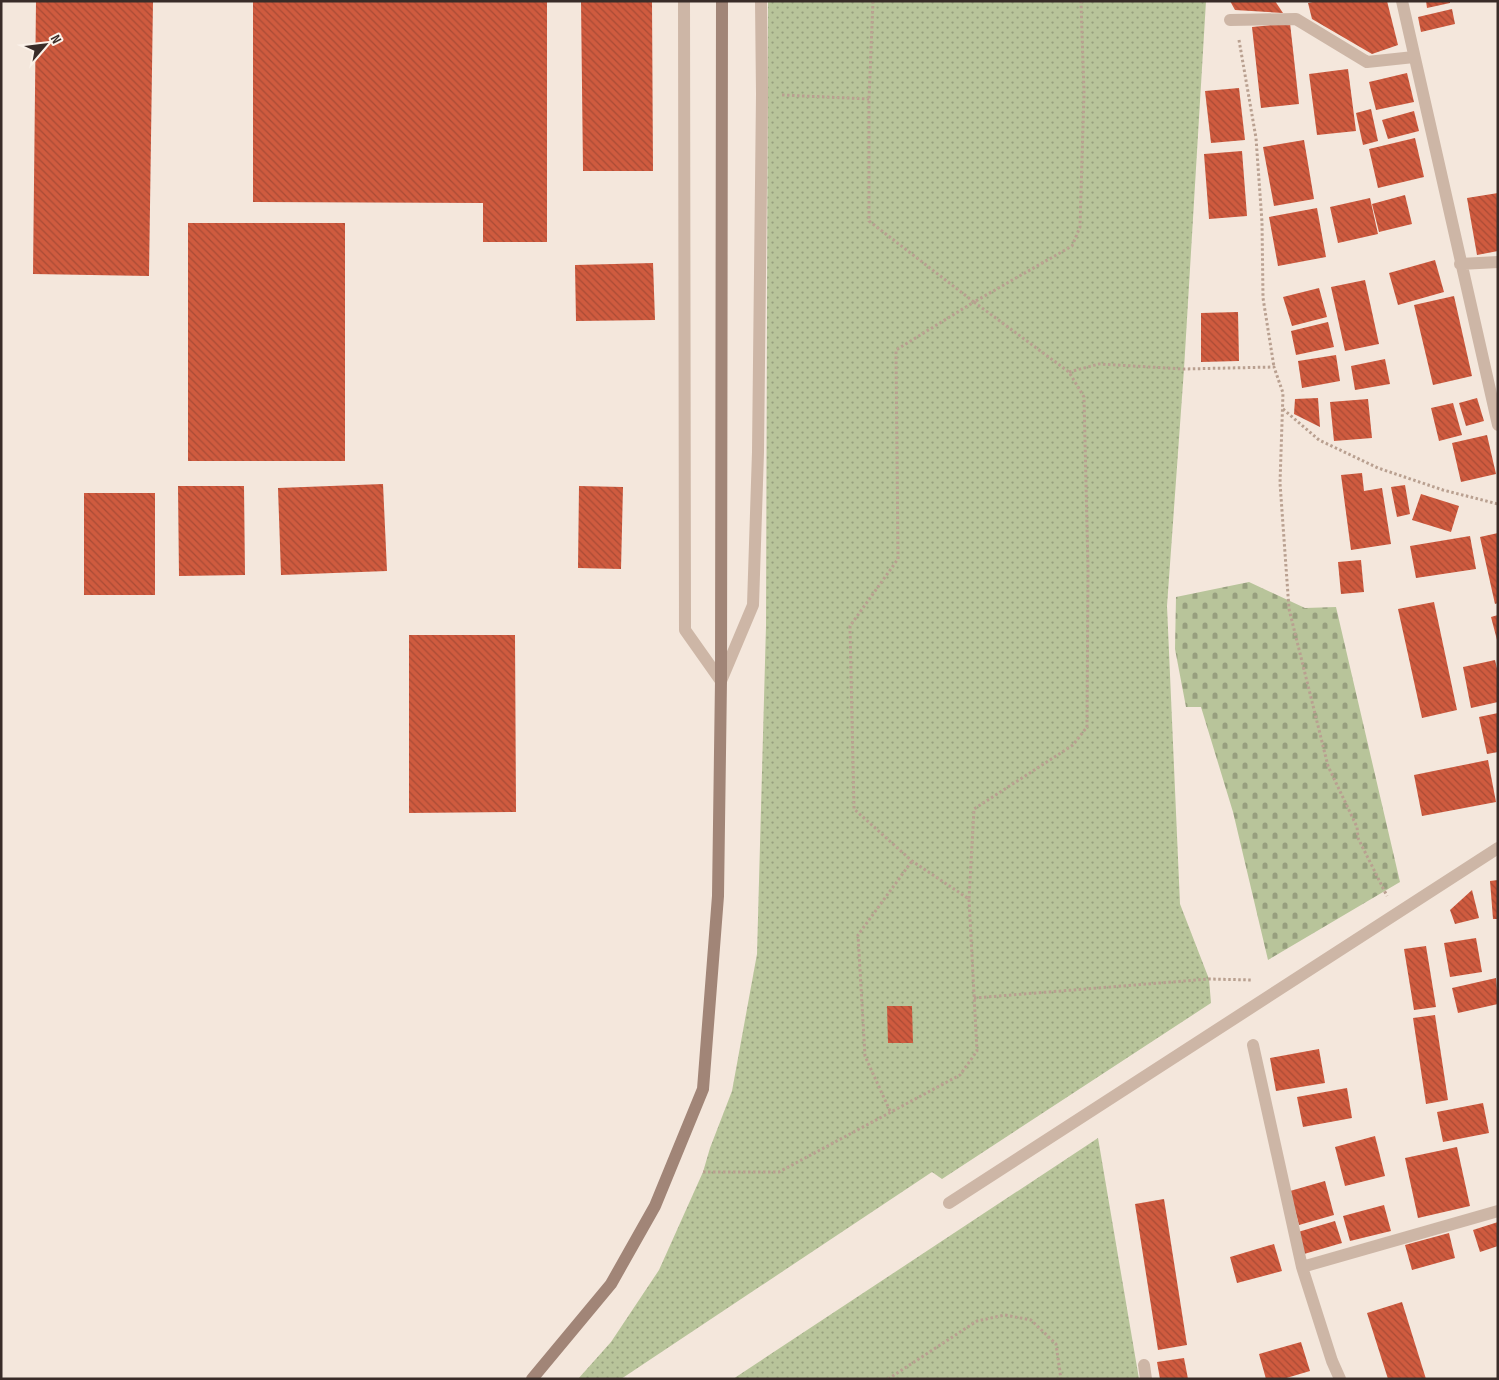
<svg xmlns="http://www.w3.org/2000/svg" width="1499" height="1380" font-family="'Sofia Sans Condensed',sans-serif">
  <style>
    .grass { fill: url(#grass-dots) }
    .cemetery { fill: url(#cemetery-stones) }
    .building { fill: url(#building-back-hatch) }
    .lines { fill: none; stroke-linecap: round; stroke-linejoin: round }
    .path { stroke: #b9a090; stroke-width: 3; stroke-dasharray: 2.5 2.5; stroke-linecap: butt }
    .lane { stroke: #cdb6a6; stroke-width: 12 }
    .street { stroke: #cdb6a6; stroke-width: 12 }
    .secondary { stroke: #a18577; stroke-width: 12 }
  </style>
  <defs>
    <pattern id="grass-dots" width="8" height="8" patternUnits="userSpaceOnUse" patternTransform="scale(1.25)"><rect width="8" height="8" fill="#b8c49a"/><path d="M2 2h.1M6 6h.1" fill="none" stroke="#979f7e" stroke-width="1.8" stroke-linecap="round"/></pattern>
    <pattern id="cemetery-stones" width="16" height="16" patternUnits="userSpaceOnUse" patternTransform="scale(1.25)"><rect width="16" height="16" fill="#b8c49a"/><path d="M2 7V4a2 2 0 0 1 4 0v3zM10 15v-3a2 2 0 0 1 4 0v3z" fill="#979f7e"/></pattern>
    <pattern id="building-back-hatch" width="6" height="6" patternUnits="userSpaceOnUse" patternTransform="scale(1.25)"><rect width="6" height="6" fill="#cf5b3f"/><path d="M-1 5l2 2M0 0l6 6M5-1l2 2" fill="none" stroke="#a94b35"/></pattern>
  </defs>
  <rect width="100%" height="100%" fill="#f4e7dc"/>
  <path class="grass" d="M768 1H1206L1184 369 1167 606 1180 904 1209 979 1211 1003 942 1179 932 1172 621 1379H578L611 1342 659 1270 703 1172 710 1148 732 1091 757 954 766 626Z
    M1098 1138 1139 1379H733Z"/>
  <path class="cemetery" d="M1249 582 1305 608 1336 607 1400 882 1268 960 1233 812 1201 707H1186L1175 649 1176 597Z"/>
  <path class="building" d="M36 1H153L149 276 33 274Z
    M253 1H547V242H483V203L253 202Z
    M581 1H652L653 171H583Z
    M1230 1H1275L1283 13 1235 10Z
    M1317 1H1387L1398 45 1372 54 1312 19 1308 3Z
    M1426 1H1450V3L1427 8Z
    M1452 9 1455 24 1421 32 1418 17Z
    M1290 23 1299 104 1261 108 1252 27Z
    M1348 69 1356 131 1317 135 1309 74Z
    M1407 73 1414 102 1376 110 1369 82Z
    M1239 88 1245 140 1211 143 1205 91Z
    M1371 109 1378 141 1363 145 1356 113Z
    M1414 111 1419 131 1388 139 1382 120Z
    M1415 138 1424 177 1378 188 1369 149Z
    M1304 140 1314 199 1274 206 1263 147Z
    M1242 151 1247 216 1209 219 1204 154Z
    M1498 193V251L1477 255 1467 198Z
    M1405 195 1412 224 1379 232 1372 204Z
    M1370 198 1378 234 1338 243 1330 207Z
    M1317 208 1326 257 1278 266 1269 217Z
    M188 223H345V461H188Z
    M1435 260 1444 292 1398 305 1389 273Z
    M653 263 655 320 576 321 575 265Z
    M1365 280 1379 344 1345 351 1331 287Z
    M1319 288 1327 317 1292 326 1283 297Z
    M1454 296 1472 376 1433 385 1414 305Z
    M1238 312 1239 361 1201 362V313Z
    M1328 322 1334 347 1296 355 1291 331Z
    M1336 355 1340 381 1302 388 1298 361Z
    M1385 359 1390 384 1355 390 1351 366Z
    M1318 398 1320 427 1294 414 1295 399Z
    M1477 398 1484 421 1466 426 1459 403Z
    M1368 399 1372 438 1334 441 1330 402Z
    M1453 403 1462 435 1439 441 1431 408Z
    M1487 435 1496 474 1461 482 1452 443Z
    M1362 473 1364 491 1382 488 1391 544 1351 550 1341 475Z
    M383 484 387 571 281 575 278 488Z
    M1405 485 1410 514 1397 517 1391 487Z
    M178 486H244L245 575 179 576Z
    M579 486 623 487 621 569 578 568Z
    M84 493H155V595H84Z
    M1421 494 1459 506 1451 532 1412 520Z
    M1498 533V603L1495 604 1480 537Z
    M1470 536 1476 569 1416 578 1410 546Z
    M1361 560 1364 592 1341 594 1338 562Z
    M1434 602 1457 710 1422 718 1398 609Z
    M1498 615V640H1497L1491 617Z
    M409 635H515L516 812 409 813Z
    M1495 660 1498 673V702L1471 708 1463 667Z
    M1498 713V752L1487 754 1479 717Z
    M1488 760 1496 802 1422 816 1414 775Z
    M1498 880V919H1493L1490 881Z
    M1472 890 1479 918 1455 924 1450 910Z
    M1476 938 1482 972 1450 977 1444 943Z
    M1426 946 1436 1007 1414 1010 1404 949Z
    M1496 978 1498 1004 1458 1013 1452 988Z
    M887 1006H912L913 1043H888Z
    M1435 1015 1448 1100 1426 1104 1413 1018Z
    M1319 1049 1325 1083 1276 1091 1270 1058Z
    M1347 1088 1352 1118 1303 1127 1297 1097Z
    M1483 1103 1489 1133 1443 1142 1437 1112Z
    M1375 1136 1385 1176 1345 1186 1335 1147Z
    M1457 1147 1470 1206 1418 1218 1405 1158Z
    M1325 1181 1334 1215 1299 1225 1290 1191Z
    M1164 1199 1187 1345 1158 1350 1135 1204Z
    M1384 1205 1391 1231 1350 1241 1343 1216Z
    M1335 1221 1342 1243 1304 1254 1298 1232Z
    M1498 1222V1246L1480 1252 1473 1230Z
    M1449 1233 1455 1258 1412 1270 1405 1245Z
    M1274 1244 1282 1271 1237 1283 1230 1257Z
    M1402 1302 1426 1379H1388L1367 1313Z
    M1301 1342 1310 1371 1283 1379H1266L1259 1354Z
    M1184 1358 1188 1379H1160L1157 1362Z"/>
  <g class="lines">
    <path class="path" d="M873 1 869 99V221L974 302 1072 246 1080 227 1084 93 1081 1
      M1239 40 1256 138 1262 222 1263 298 1274 367
      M782 95 869 99
      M974 302 1069 372 1084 397 1088 569 1087 727 1073 745 974 809 969 899 912 861 854 809 850 626 898 559 896 350Z
      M1069 372 1099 364 1184 369 1274 367 1283 393 1280 483 1289 609 1328 766 1357 827 1358 838 1387 896
      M1283 409 1319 440 1378 468 1443 490 1498 504
      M974 998 1209 979 1253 980
      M890 1111 865 1056 858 935 912 861
      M703 1172H779L960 1075 977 1051 969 899
      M888 1379 977 1321 1005 1315 1031 1320 1056 1344 1061 1379"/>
    <path class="lane" d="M1230 20 1296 19 1367 62 1414 57
      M1253 1045 1302 1267 1332 1361 1340 1379
      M1302 1267 1498 1211
      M1144 1365 1146 1379"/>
    <path class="street" d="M684 1 685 630 721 681
      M1402 1 1498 425
      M1460 264 1498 262
      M721 681 753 605 758 452 762 94 761 1
      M949 1203 1498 848"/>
    <path class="secondary" d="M532 1379 611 1284 655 1206 703 1089 718 896 721 681 722 1"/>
  </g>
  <rect width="1499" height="1380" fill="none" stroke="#392c28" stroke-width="5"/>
  <g transform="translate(45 45) rotate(62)" stroke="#fbf2e9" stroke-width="4" paint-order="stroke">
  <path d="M0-4L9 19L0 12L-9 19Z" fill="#392c28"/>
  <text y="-8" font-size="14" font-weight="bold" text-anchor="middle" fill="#392c28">N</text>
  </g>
</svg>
